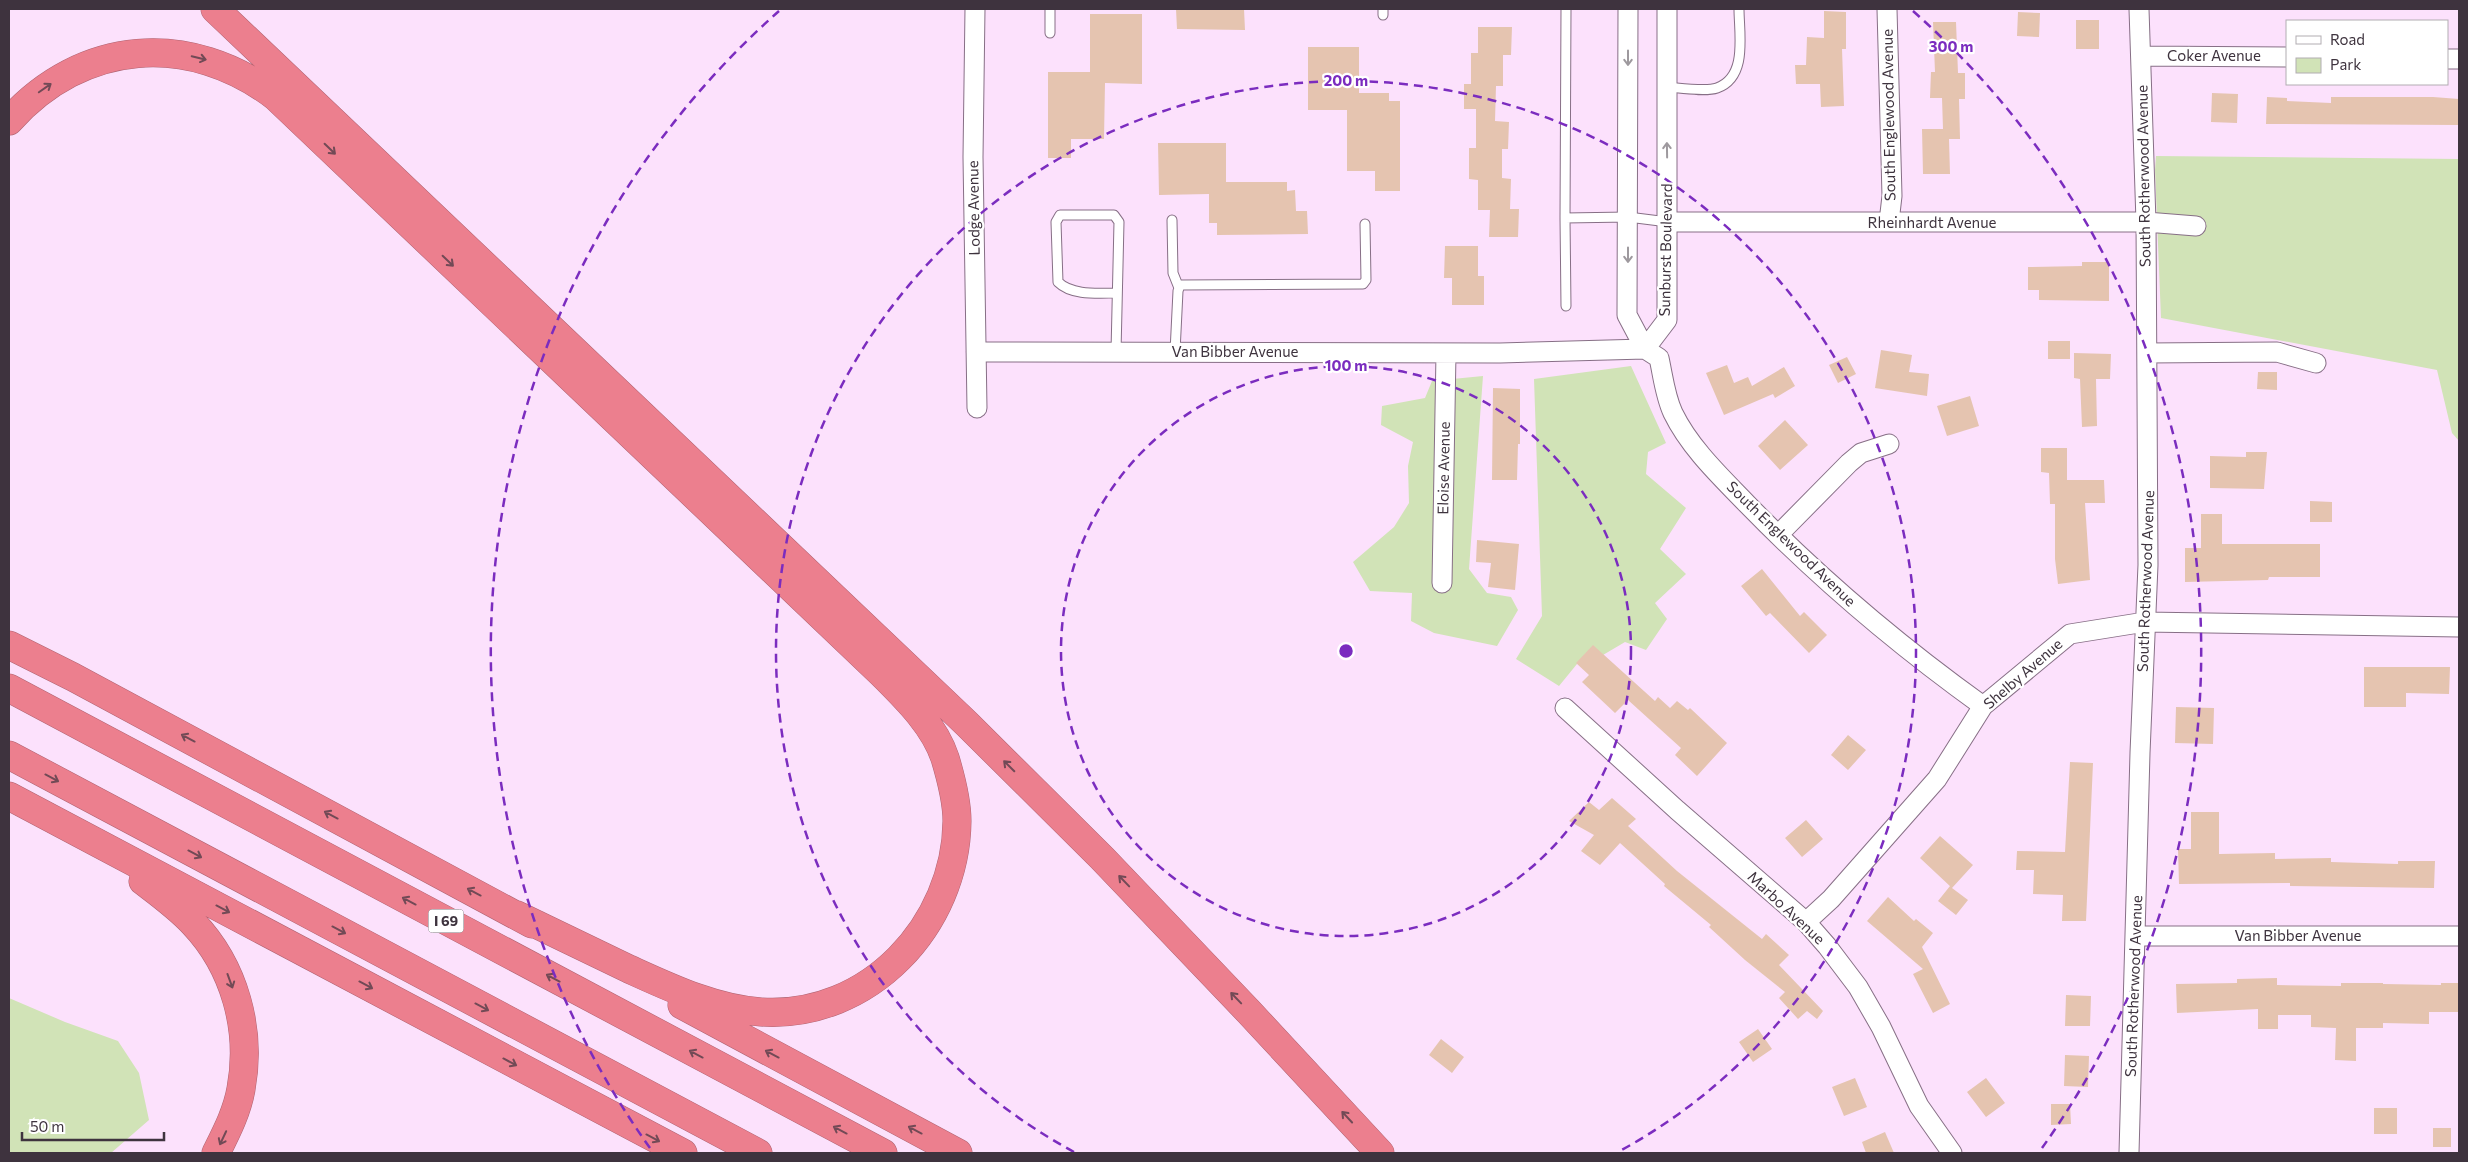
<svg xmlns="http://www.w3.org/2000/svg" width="2468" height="1162" font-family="Commissioner,sans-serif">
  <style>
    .green { fill: #d1e3b7 }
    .building { fill: #e5c4b0 }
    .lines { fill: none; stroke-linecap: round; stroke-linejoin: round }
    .service-casing { stroke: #876f86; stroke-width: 11 }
    .minor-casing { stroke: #876f86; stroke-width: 21 }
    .motorway-casing { stroke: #af6472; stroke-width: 29 }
    .service { stroke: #fff; stroke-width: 9 }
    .minor { stroke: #fff; stroke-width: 19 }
    .motorway { stroke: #ec7f8e; stroke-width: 28 }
    .oneway { stroke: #724a56 }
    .oneway2 { stroke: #9e999e }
    .ring { fill: none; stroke: #7b2cbf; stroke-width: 2.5; stroke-dasharray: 9 6 }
    .labels { text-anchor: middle; stroke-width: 4.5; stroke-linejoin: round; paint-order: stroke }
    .shield { fill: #fff; stroke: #787078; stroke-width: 1 }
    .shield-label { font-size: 14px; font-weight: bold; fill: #3e333e }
    .street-label { font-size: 15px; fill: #3e333e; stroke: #fff }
    .centre { fill: #7b2cbf; stroke: #fff; stroke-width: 2.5 }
    .ring-label { font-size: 15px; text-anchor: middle; font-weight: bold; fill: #7b2cbf; stroke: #fff; stroke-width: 4.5; stroke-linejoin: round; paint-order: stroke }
  </style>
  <rect width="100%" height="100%" fill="#fce1fc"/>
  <path class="green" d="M2156 156 2459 159V441L2452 433 2437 370 2161 318 2155 170Z
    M1631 366 1666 443 1648 452 1646 474 1686 508 1660 549 1686 574 1655 603 1667 619 1646 650 1625 642 1603 655 1586 653 1559 686 1516 659 1542 616 1534 379Z
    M1483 376 1469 569 1487 593 1511 597 1518 610 1497 646 1434 633 1411 621 1412 593 1370 591 1353 562 1394 527 1409 503 1408 466 1413 442 1381 425 1382 406 1425 398 1432 381Z
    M9 998 65 1022 118 1041 139 1073 149 1120 111 1153H9Z"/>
  <path class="building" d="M1176 9H1244L1245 30 1177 29Z
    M1824 11 1846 12V49H1842L1844 106 1821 107 1820 84H1796L1795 65H1806L1807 37 1824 38Z
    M2018 12 2040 13 2039 37 2017 36Z
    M1090 14H1142V84L1105 83 1104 139H1071V158H1048V72H1090Z
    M2076 20H2099V49H2076Z
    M1933 22H1956L1958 73H1965V99H1959L1960 139H1949L1950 174H1923L1922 129H1943L1942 98H1930L1931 72H1935Z
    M1478 27H1512L1511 55H1503V86H1496L1495 121 1509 122 1508 149H1502V178L1511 179 1510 209H1519L1518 237H1489L1490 210H1478V180L1469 179V148H1476V109H1464V84H1471V53H1478Z
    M1308 47H1359V93H1389V101H1400V191H1375V171H1347V110H1308Z
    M2212 93 2238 94 2237 123 2211 122Z
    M2267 97 2287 98V101L2331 103V97H2433L2459 99V125L2266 124Z
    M1158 143H1226V182H1287V191L1295 190 1296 211H1307L1308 234 1217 235V223H1209V194L1159 195Z
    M1445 246H1478V276H1484V305H1452V278H1444Z
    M2082 262H2109V301L2039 300V290H2028V267L2082 266Z
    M2048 341H2070V359H2048Z
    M1881 350 1912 355 1909 372 1929 374 1927 396 1875 388Z
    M2074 353 2111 354 2110 379H2096L2097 426 2082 427 2080 379 2074 378Z
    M1847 357 1856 374 1838 383 1829 365Z
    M1727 365 1734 383 1748 377 1752 386 1784 367 1795 386 1775 398 1773 394 1724 415 1706 373Z
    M2258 372H2277V390L2257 389Z
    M1493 388 1520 389V444H1518L1517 480H1492Z
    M1970 396 1979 426 1947 436 1937 406Z
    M1785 420 1808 445 1780 470 1758 446Z
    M2041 448H2067V480H2104L2105 503H2085L2090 580 2058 584 2055 559V504H2050L2049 473 2041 472Z
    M2246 452H2267L2264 489 2210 488V456L2246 457Z
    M2310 501 2332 502V522H2310Z
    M2201 514H2222V544H2320V577H2269L2268 580 2185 582V548H2201Z
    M1477 540 1519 544 1515 590 1488 587 1491 563 1476 562Z
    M1762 569 1800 616 1804 612 1827 635 1809 653 1770 613 1766 616 1741 586Z
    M1593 645 1655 701 1658 697 1670 708 1677 701 1688 710 1690 708 1727 743 1697 776 1675 755 1681 748 1628 700 1615 713 1582 682 1589 675 1576 663Z
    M2364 667H2450L2449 694 2406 693V707H2364Z
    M2176 707 2214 708 2213 744 2175 743Z
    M1848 735 1866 750 1848 770 1831 755Z
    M2070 762 2093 763 2086 921H2062L2063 895 2033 894 2034 870H2016L2017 851 2065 852Z
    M1612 798 1636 819 1628 826 1677 871 1762 939 1766 934 1789 955 1779 965 1823 1011 1817 1019 1807 1011 1798 1019 1779 998 1785 992 1745 960 1709 927 1711 925 1664 886 1665 884 1620 843 1600 865 1581 851 1594 835 1569 821 1589 802 1599 810Z
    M2191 812H2219V854L2275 853V859L2331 858V862L2398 864V861H2435L2434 888 2290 886V883L2179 884 2178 849H2191Z
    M1806 820 1823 839 1802 857 1785 838Z
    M1940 836 1973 865 1952 888 1968 900 1956 915 1938 901 1950 886 1952 888 1920 858Z
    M1888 897 1914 921 1916 919 1933 933 1922 947 1950 1004 1933 1013 1913 974 1923 969 1867 921Z
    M2277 978V985L2341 986V983H2383V984L2441 985V983H2459V1012H2429V1024L2383 1023V1028H2356V1061L2335 1060 2336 1028 2311 1027V1015H2278V1029H2258V1009L2177 1013 2176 984 2237 983V979Z
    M2066 995 2091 996 2090 1026H2065Z
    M1758 1029 1772 1049 1753 1062 1739 1042Z
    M1441 1039 1464 1057 1452 1073 1429 1055Z
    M2065 1055 2089 1056 2088 1087 2064 1086Z
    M1855 1078 1867 1107 1844 1116 1832 1087Z
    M1986 1078 2005 1103 1986 1117 1967 1092Z
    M2051 1104H2070L2071 1124 2051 1125Z
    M2374 1108H2397V1134H2374Z
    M2433 1128H2451V1147H2433Z
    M1885 1132 1894 1153H1866L1862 1142Z"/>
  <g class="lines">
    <defs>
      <path id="service" d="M1383 9V15
        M1566 9 1565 218 1628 217 1668 222
        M1050 33V9
        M1667 87C1680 88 1706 92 1717 88 1748 77 1739 34 1739 9
        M1565 218 1566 306
        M1172 220 1173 273 1179 288
        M1116 352 1119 222 1114 215H1060L1056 222 1058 282C1072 296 1099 293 1117 293
        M1175 352 1178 291 1180 285 1363 284 1366 280 1365 224"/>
      <path id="minor" d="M975 9 973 157 977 408
        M1628 9 1627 315 1645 349
        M1887 9 1892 196 1889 222
        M2141 56 2287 57
        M2447 59H2459
        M1668 222H2146L2196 226
        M1645 349 1659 358C1663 376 1665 396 1673 413 1690 448 1721 477 1747 504 1820 579 1898 645 1983 706
        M1645 349 1667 320V9
        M976 352 1500 353 1645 349
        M2147 353 2277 352 2316 363
        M1778 535 1849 463 1861 453 1889 444
        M1442 583 1446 353
        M1565 708 1677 810 1806 922 1827 946 1858 987 1881 1027 1919 1106 1952 1153
        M1806 922 1831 899 1937 779 1983 706 2070 634 2145 622 2459 627
        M2136 936H2459
        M2129 1153 2140 753 2148 565 2146 222 2139 9"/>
      <path id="motorway" d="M215 9 967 724 1102 858 1249 1012 1380 1153
        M9 121C82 39 190 31 276 97L882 674C906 698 934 725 945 758 951 778 957 800 957 821 956 925 869 1019 761 1012 715 1009 671 988 629 969 592 951 554 933 517 915
        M9 645 73 677 532 924
        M9 688 883 1153
        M9 755 758 1153
        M9 796 683 1153
        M143 881C160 894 178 907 193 923 235 967 252 1030 241 1089 237 1112 226 1133 216 1153
        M682 1005 958 1153"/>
    </defs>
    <use href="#service" class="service-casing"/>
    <use href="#minor" class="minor-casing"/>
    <use href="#motorway" class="motorway-casing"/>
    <use href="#service" class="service"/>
    <use href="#minor" class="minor"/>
    <use href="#motorway" class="motorway"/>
  </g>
  <defs><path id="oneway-shaft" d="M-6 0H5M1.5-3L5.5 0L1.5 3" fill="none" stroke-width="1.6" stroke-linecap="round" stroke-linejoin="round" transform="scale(1.25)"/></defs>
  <g class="oneway">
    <use href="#oneway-shaft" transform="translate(199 58) rotate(13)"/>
    <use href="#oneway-shaft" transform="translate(45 88) rotate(-35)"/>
    <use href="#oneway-shaft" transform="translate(330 149) rotate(44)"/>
    <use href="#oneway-shaft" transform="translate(448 261) rotate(44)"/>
    <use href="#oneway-shaft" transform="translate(188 738) rotate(-152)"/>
    <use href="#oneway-shaft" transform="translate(1009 766) rotate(-135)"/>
    <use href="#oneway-shaft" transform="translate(52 778) rotate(28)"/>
    <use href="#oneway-shaft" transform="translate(331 815) rotate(-152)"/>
    <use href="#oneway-shaft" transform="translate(195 854) rotate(28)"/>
    <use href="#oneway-shaft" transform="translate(1124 881) rotate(-134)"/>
    <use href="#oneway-shaft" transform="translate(474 892) rotate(-152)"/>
    <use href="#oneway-shaft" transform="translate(409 901) rotate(-152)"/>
    <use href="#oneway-shaft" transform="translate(223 909) rotate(28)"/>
    <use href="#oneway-shaft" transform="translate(339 930) rotate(28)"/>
    <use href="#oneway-shaft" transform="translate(553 978) rotate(-152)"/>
    <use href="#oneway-shaft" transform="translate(230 981) rotate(70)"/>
    <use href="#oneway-shaft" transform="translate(366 985) rotate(28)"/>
    <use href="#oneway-shaft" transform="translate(1236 998) rotate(-134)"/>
    <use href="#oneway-shaft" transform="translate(482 1007) rotate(28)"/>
    <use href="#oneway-shaft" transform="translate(696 1054) rotate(-152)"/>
    <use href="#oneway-shaft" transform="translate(772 1054) rotate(-152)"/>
    <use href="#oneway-shaft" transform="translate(510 1062) rotate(28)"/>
    <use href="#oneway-shaft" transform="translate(1347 1117) rotate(-133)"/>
    <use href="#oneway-shaft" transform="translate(840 1130) rotate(-152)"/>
    <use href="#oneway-shaft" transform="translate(915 1130) rotate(-152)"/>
    <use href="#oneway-shaft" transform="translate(223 1138) rotate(115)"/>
    <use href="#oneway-shaft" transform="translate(653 1138) rotate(28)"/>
  </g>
  <g class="oneway2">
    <use href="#oneway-shaft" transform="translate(1628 58) rotate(90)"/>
    <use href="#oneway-shaft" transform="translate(1667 150) rotate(-91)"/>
    <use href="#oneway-shaft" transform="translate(1628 255) rotate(90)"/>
  </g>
  <g class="ring">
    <circle cx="1346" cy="651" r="285"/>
    <path d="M1074 1152A570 570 0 1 1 1618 1152"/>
    <path d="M650 1148A855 855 0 0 1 779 11M1913 11A855 855 0 0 1 2042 1148"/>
  </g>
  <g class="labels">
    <rect class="shield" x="428.5" y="909.5" width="35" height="23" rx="4"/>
    <g class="shield-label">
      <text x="446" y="926">I 69</text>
    </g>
    <g class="street-label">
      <text x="2214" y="61">Coker Avenue</text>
      <text transform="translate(1889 115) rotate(-91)" y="5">South Englewood Avenue</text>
      <text transform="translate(2144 176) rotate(-91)" y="5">South Rotherwood Avenue</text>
      <text transform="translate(974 208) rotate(-91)" y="5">Lodge Avenue</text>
      <text x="1932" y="228">Rheinhardt Avenue</text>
      <text transform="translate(1666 250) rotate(-89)" y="5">Sunburst Boulevard</text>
      <text x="1235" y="357">Van Bibber Avenue</text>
      <text transform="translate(1444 468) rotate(-89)" y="5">Eloise Avenue</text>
      <text transform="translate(1791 544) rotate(44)" y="5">South Englewood Avenue</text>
      <text transform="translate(2146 581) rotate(-88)" y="5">South Rotherwood Avenue</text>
      <text transform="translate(2023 674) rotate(-41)" y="5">Shelby Avenue</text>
      <text transform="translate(1786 908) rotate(43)" y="5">Marbo Avenue</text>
      <text x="2298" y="941">Van Bibber Avenue</text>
      <text transform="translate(2134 986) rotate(-88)" y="5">South Rotherwood Avenue</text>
    </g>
  </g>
  <circle cx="1346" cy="651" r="8" class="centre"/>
  <g class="ring-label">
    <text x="1951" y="52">300 m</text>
    <text x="1346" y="86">200 m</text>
    <text x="1346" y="371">100 m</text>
  </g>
  <rect width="2468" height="1162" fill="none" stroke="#3e333e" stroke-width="20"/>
  <rect x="2286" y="20" width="162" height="65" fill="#ffffff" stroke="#b2adb2"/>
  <rect x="2296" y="36" width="25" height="8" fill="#ffffff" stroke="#b2adb2"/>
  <text x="2330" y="45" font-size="15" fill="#3e333e">Road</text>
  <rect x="2296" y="58" width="25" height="15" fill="#d1e3b7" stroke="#b2adb2"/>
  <text x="2330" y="70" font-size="15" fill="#3e333e">Park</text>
  <path d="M22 1132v8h142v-8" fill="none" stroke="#3e333e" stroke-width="2.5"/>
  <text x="30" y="1132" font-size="15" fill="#3e333e" stroke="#ffffff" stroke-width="4" paint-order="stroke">50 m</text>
</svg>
